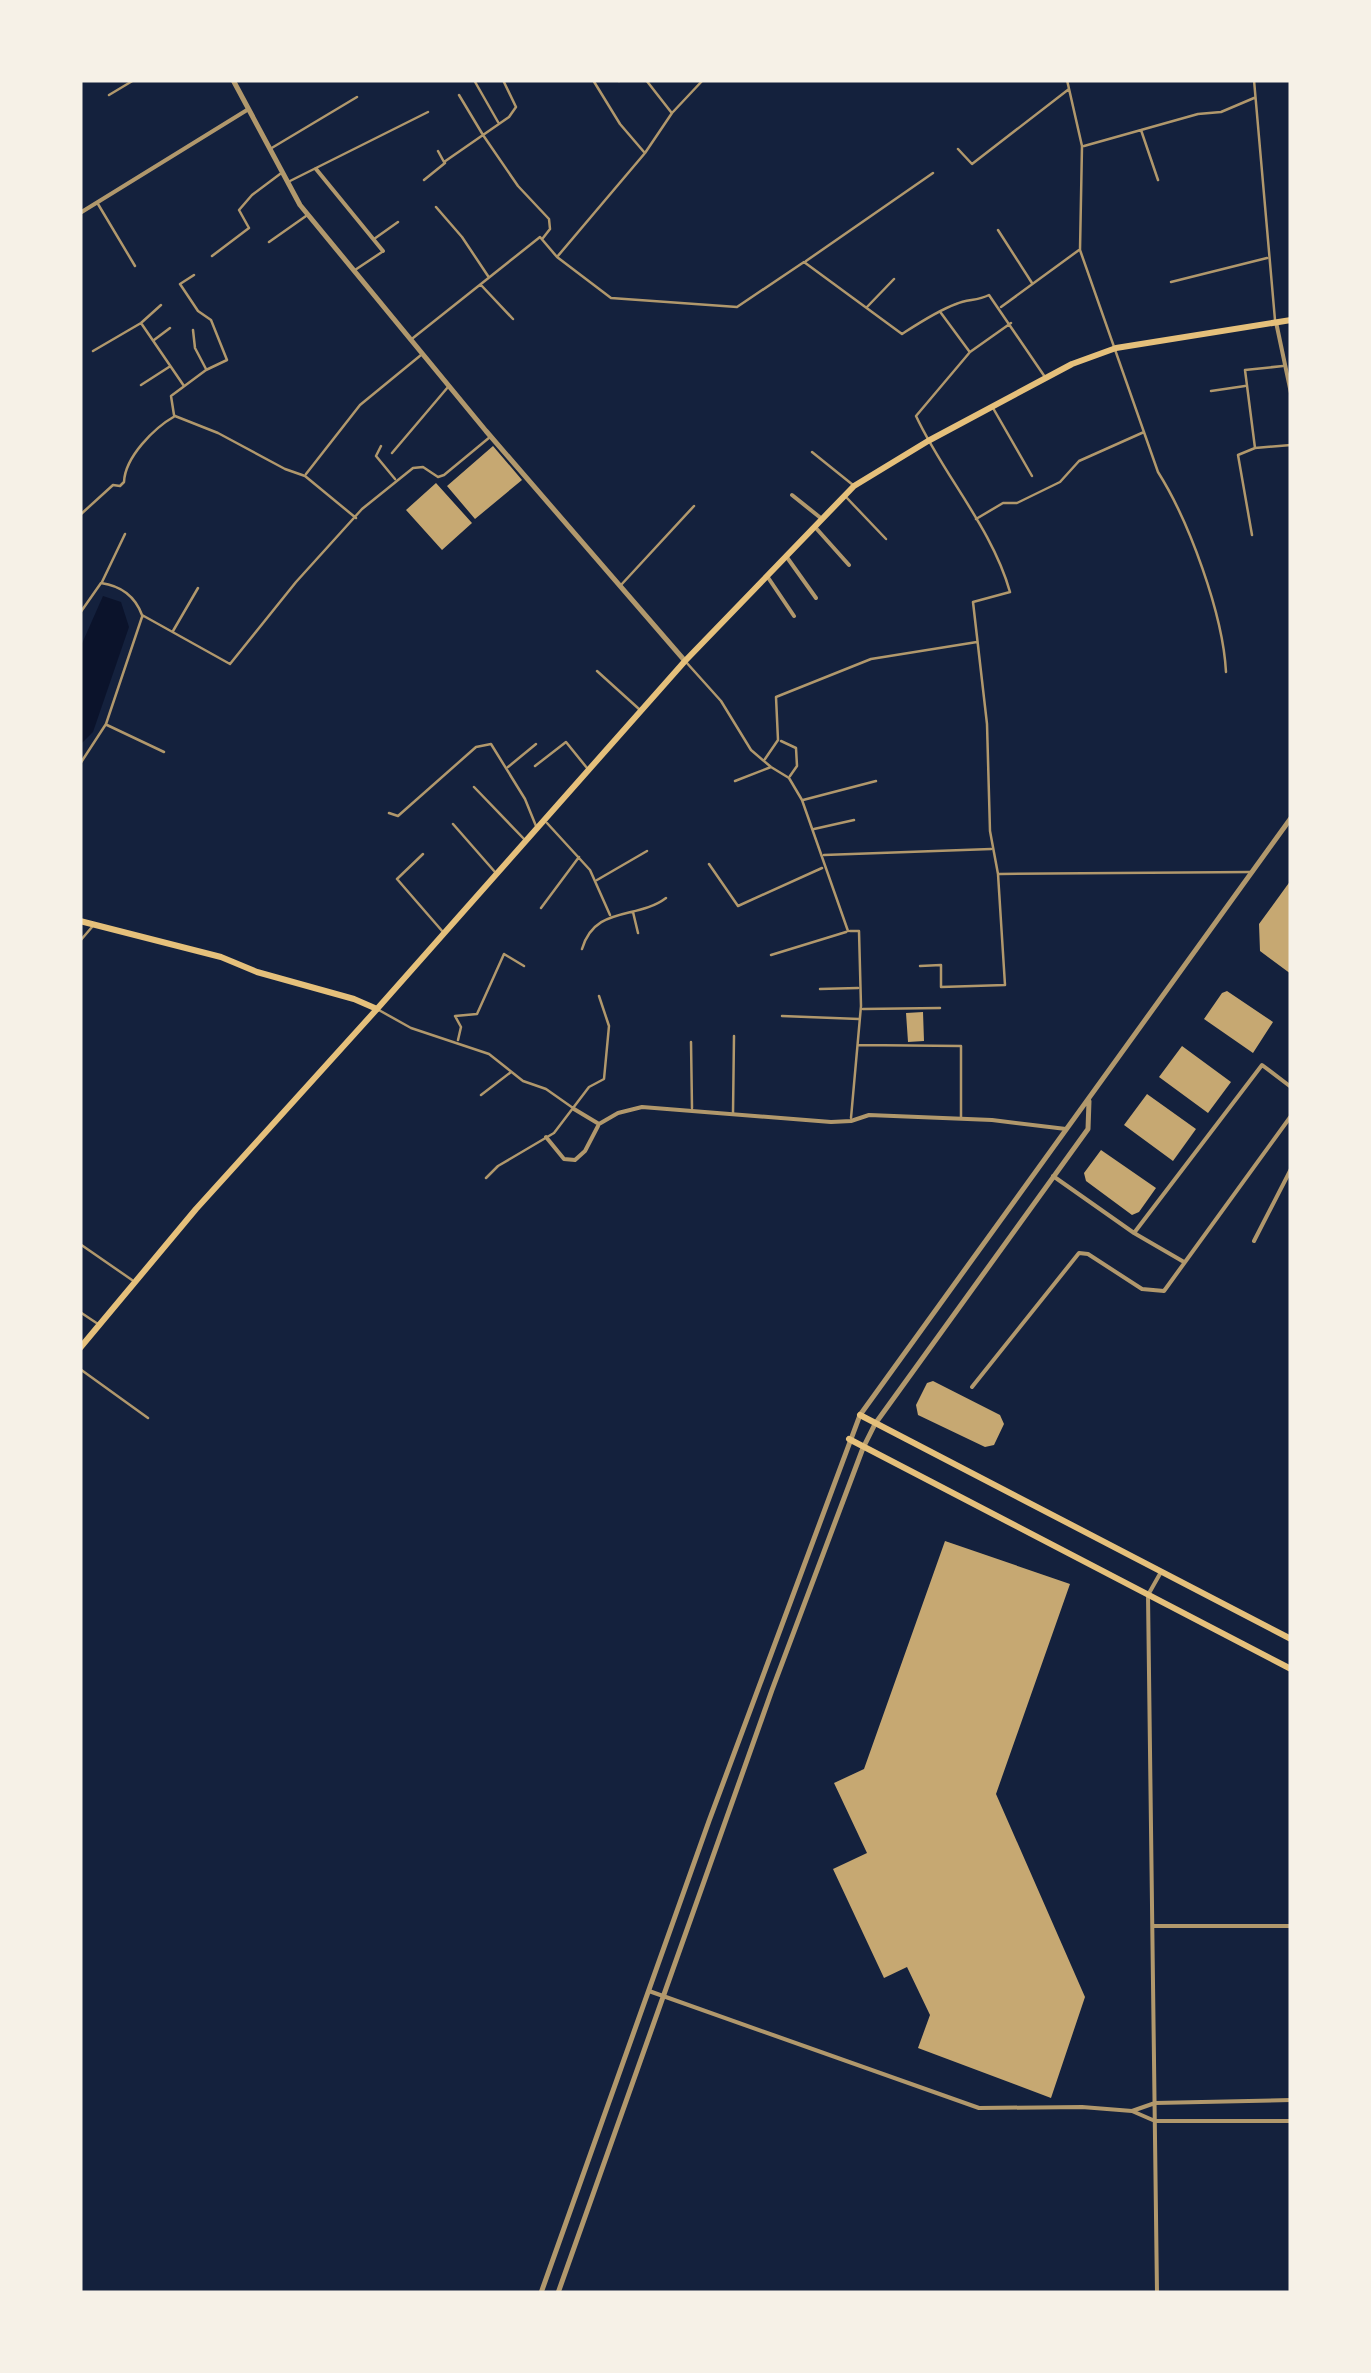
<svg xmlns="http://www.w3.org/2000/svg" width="1371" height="2373" font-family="Roboto,sans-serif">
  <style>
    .water { fill: #0b132b }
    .building { fill: #c6a872 }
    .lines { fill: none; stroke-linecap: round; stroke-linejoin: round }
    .service { stroke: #b1986c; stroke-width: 2.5 }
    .minor { stroke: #b1986c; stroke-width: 4 }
    .tertiary { stroke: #b1986c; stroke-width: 5 }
    .secondary { stroke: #e5c07b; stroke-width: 6 }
    .primary { stroke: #e5c07b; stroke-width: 6 }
  </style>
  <rect width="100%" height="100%" fill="#14213d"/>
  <path class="water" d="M103 596 121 602 129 627 93 732 80 745V648Z"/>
  <path class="building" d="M493 446 522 480 475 519 447 486Z
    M436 483 472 523 442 550 406 510Z
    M1291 880V974L1260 951 1259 924Z
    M1227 991 1273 1022 1253 1053 1204 1019 1222 993Z
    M923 1012 924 1041 908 1042 906 1013Z
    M1182 1046 1231 1082 1208 1113 1159 1077Z
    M1147 1094 1196 1129 1173 1161 1124 1125Z
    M1101 1150 1156 1188 1139 1212 1132 1215 1086 1181 1084 1173Z
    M933 1381 1000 1415 1004 1424 994 1445 985 1447 918 1415 916 1405 927 1383Z
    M945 1541 1070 1584 996 1794 1085 1997 1051 2098 918 2048 930 2015 907 1967 884 1978 833 1869 867 1853 834 1783 864 1769Z"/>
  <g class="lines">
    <path class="service" d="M474 80 498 122
      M503 80 516 107 509 117 483 135 518 186 549 219 550 229 543 238
      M593 80 620 124 644 152
      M646 80 671 112
      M1067 80 1082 146 1080 250 1158 472C1189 521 1223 614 1226 672
      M1254 80 1275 320
      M619 81 620 80
      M109 95 134 80
      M1141 130 1158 180
      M1084 146 1198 114 1221 112 1254 98
      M270 149 357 97
      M958 149 972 164 1069 89
      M438 151 444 162 483 135 459 95
      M424 180 445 163
      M288 182 428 112
      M98 204 135 266
      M436 207 462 237 488 276
      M998 230 1032 283
      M374 239 398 222
      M269 242 306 216
      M212 256 249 228 239 210 252 195 280 174
      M557 257 611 298 737 307 804 262 902 334C919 323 937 311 956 304 968 299 977 301 989 295L1045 377
      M806 261 933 173
      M355 270 382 252
      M1171 282 1267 258
      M481 285 513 319
      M867 307 894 279
      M1001 307 1079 250
      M941 313 969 351
      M141 323 184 386
      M193 330 195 348 206 369
      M413 338 540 237 557 257 645 153 672 113 703 80
      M154 340 170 328
      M93 351 141 323 161 305
      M141 385 169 367
      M1211 391 1245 386
      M993 408 1032 476
      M174 415 171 396 206 370 227 360 211 320 198 311 180 284 194 275
      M381 446 376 456 395 479
      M1255 448 1245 370 1283 366
      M812 452 853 485
      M392 453 448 387
      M306 474 360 405 421 355
      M846 497 886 539
      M80 515 113 485 120 486 124 482C125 457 154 428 175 416L218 433 285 469 305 476 356 518
      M976 519 1003 503H1017L1060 482 1079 461 1144 432
      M1252 535 1238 455 1255 448 1291 445
      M102 582 125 534
      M621 585 694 506
      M80 613 101 583C122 586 135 596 142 615L230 664 296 582 362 509 413 468 423 467 438 477 444 475 490 437
      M173 631 198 588
      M686 662 721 701 751 750 771 767 789 778 802 800 848 931
      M597 671 639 709
      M107 725 164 752
      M781 741 796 748 797 766 790 776
      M765 759 778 740 776 697 871 659 977 642
      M80 764 106 724 142 617
      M535 766 566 742 587 768
      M508 767 536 744
      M735 781 771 767
      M474 787 525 840
      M803 800 876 781
      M389 813 398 816 476 747 491 744 525 799 536 826
      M547 823 590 870 610 915
      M453 824 495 872
      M814 829 854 820
      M423 854 397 879 443 932
      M824 855 991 849
      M709 864 738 906 822 868
      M999 874 1251 872
      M597 880 647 851
      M541 908 579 857
      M633 912 638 933
      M850 931H859L861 1006 851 1118
      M80 941 92 927
      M582 949C595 905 637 920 666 898
      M771 955 846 932
      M920 966 941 965V987L1005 985 998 874 990 831 987 724 973 602 1010 592C992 528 944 476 916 416L970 352 1011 323
      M820 989 858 988
      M377 1009 411 1028 489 1054 523 1081 546 1089 573 1108
      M863 1009 940 1008
      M782 1016 859 1019
      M458 1040 461 1027 455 1016 477 1014 504 954 524 966
      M691 1042 692 1108
      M858 1045 961 1046V1118
      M481 1095 511 1072
      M733 1113 734 1036
      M486 1178 498 1166 554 1133 589 1087 604 1079 609 1026 599 996
      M80 1244 132 1280
      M80 1312 98 1324
      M80 1369 148 1418"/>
    <path class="minor" d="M316 169 383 251
      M80 213 247 110
      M1276 322 1291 393
      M792 495 822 519
      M815 527 849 565
      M786 556 816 598
      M767 576 794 616
      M574 1109 599 1124 618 1113 642 1107 831 1122 851 1121 869 1115 992 1120 1066 1129
      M546 1137 564 1159 575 1160 585 1151 598 1126
      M1053 1176 1134 1233
      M1254 1241 1291 1169
      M1184 1262 1134 1233 1262 1065 1291 1087
      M972 1387 1079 1253 1088 1254 1142 1289 1164 1291 1291 1116
      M1154 1926H1291
      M649 1991 979 2108 1082 2107 1132 2111 1155 2121H1291
      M1132 2111 1155 2103 1291 2100
      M1157 2293 1148 1595 1161 1572"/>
    <path class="tertiary" d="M233 80 300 205 486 431 685 661
      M541 2293 709 1821 860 1415 1291 818
      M558 2293 772 1690 863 1448 875 1424 1088 1129 1089 1101"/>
    <path class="secondary" d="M80 1348 196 1209 377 1009
      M860 1415 1291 1639
      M849 1439 1291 1669"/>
    <path class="primary" d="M80 921 221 957 257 972 354 999 377 1009 685 661 854 486 928 441 1072 364 1116 348 1291 320"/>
  </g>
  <rect width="1371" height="2373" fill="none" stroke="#f6f1e7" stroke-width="165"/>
</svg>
